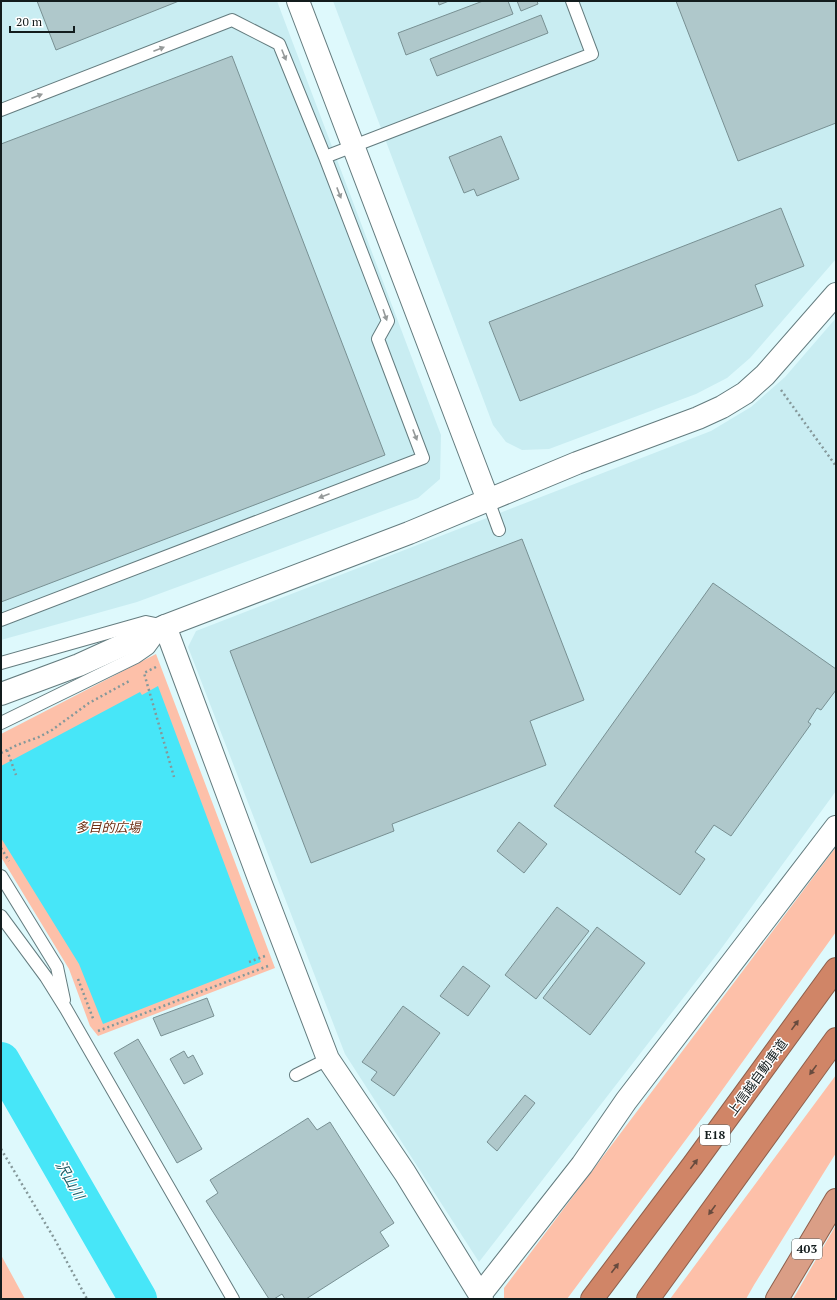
<svg xmlns="http://www.w3.org/2000/svg" width="837" height="1300" font-family="'PT Serif','Noto Sans JP',serif">
  <style>
    .built { fill: #c9edf2 }
    .green { fill: #fdc0a9 }
    .water { fill: #47e6f8 }
    .lines { fill: none; stroke-linecap: round; stroke-linejoin: round }
    .river { stroke: #47e6f8; stroke-width: 38 }
    .building { fill: #afc8cb; stroke: #789093 }
    .service-casing { stroke: #647c7f; stroke-width: 14 }
    .minor-casing { stroke: #647c7f; stroke-width: 24 }
    .tertiary-casing { stroke: #647c7f; stroke-width: 24 }
    .trunk-casing { stroke: #8e604d; stroke-width: 24 }
    .motorway-casing { stroke: #8e604d; stroke-width: 24 }
    .path { stroke: #85989a; stroke-width: 2.5; stroke-dasharray: 2 3; stroke-linecap: butt }
    .service { stroke: #fff; stroke-width: 12 }
    .minor { stroke: #fff; stroke-width: 22 }
    .tertiary { stroke: #fff; stroke-width: 22 }
    .trunk { stroke: #da9e86; stroke-width: 22 }
    .motorway { stroke: #d08567; stroke-width: 22 }
    .oneway { fill: #959999 }
    .oneway2 { fill: #684b3e }
    .labels { text-anchor: middle; stroke-width: 3; stroke-linejoin: round; paint-order: stroke }
    .shield { fill: #fff; stroke: #5a6061; stroke-width: 1 }
    .shield-label { font-size: 12px; font-weight: bold; fill: #131c1d }
    .park-label { font-size: 13px; font-style: italic; fill: #6b2d12; stroke: #fff }
    .street-label { font-size: 13px; fill: #131c1d; stroke: #fff }
    .water-label { font-size: 14px; font-style: italic; fill: #226068; stroke: #fff }
  </style>
  <rect width="100%" height="100%" fill="#def9fc"/>
  <path class="built" d="M1 1H277L441 435 440 479 418 498 137 602 1 640Z
    M333 1H836V259L750 358 727 378 696 394 549 449 522 450 506 442 493 425Z
    M836 318V791L718 953 479 1262 345 1054 188 647 196 631 711 431 751 407 785 377Z"/>
  <path class="green" d="M156 654 275 968 98 1036 90 1026 69 969 1 857V734Z
    M836 847V932L705 1114 567 1299H504V1288Z
    M836 1075V1153L754 1285 746 1299H670Z
    M836 1225V1299H793Z
    M1 1255 25 1299H1Z"/>
  <path class="water" d="M158 686 261 962 103 1024 79 964 1 838V766L140 692 142 695Z"/>
  <g class="lines">
    <path class="river" d="M1 1061 138 1299"/>
  </g>
  <path class="building" d="M37 1H179L56 50Z
    M438 1H449L439 5Z
    M483 1H508L513 14 406 55 398 33Z
    M517 1H537L538 4 521 11Z
    M676 1H836V123L738 161Z
    M541 15 548 33 437 76 430 59Z
    M232 56 385 455 1 602V144Z
    M501 136 519 179 477 196 474 189 464 193 449 157Z
    M781 208 804 266 755 285 763 306 520 401 489 322Z
    M522 539 584 700 530 721 546 765 392 824 394 831 311 863 230 651Z
    M713 583 836 669V690L821 710 817 708 808 722 811 724 731 836 714 825 695 852 705 859 680 895 554 806Z
    M519 822 547 844 524 873 497 851Z
    M557 907 589 931 536 999 505 975Z
    M597 927 645 963 590 1035 543 998Z
    M463 966 490 986 468 1016 440 996Z
    M207 998 214 1016 161 1036 153 1018Z
    M403 1006 440 1033 394 1096 371 1080 377 1072 362 1062Z
    M138 1039 202 1149 177 1163 114 1053Z
    M184 1051 188 1058 193 1055 203 1074 184 1084 170 1059Z
    M525 1095 535 1103 497 1151 487 1142Z
    M308 1118 317 1130 330 1122 394 1223 380 1232 389 1246 306 1299H285L282 1294 274 1299H269L206 1201 218 1193 210 1180Z"/>
  <g class="lines">
    <defs>
      <path id="service" d="M1 110 232 20 279 44 325 157 388 321 378 339 423 458 1 620
        M325 157 592 54 572 1
        M488 500 499 530
        M1 663 146 622 165 626 149 648 136 657 1 723
        M1 876 57 967 64 1000
        M1 916 46 977 66 1009 233 1299
        M296 1075 328 1059"/>
      <path id="minor" d="M1 694 79 665 165 626
        M482 1299 480 1295 582 1165 626 1101 836 827"/>
      <path id="tertiary" d="M298 1 488 500
        M480 1295 405 1173 328 1059 261 884 165 626 409 533 577 463 698 418 722 407 745 393 765 375 836 294"/>
      <path id="trunk" d="M777 1299 836 1200"/>
      <path id="motorway" d="M592 1299 693 1165 836 969
        M648 1299 836 1039"/>
    </defs>
    <use href="#service" class="service-casing"/>
    <use href="#minor" class="minor-casing"/>
    <use href="#tertiary" class="tertiary-casing"/>
    <use href="#trunk" class="trunk-casing"/>
    <use href="#motorway" class="motorway-casing"/>
    <path class="path" d="M781 390 836 466
      M156 667 144 673 174 777
      M7 750 16 775
      M1 753 17 745 39 737 52 730 89 703 131 680
      M1 848 9 861
      M249 962 265 956
      M78 979 94 1021
      M98 1031 268 966
      M1 1149 54 1238 87 1299"/>
    <use href="#service" class="service"/>
    <use href="#minor" class="minor"/>
    <use href="#tertiary" class="tertiary"/>
    <use href="#trunk" class="trunk"/>
    <use href="#motorway" class="motorway"/>
  </g>
  <defs><path id="oneway-solid" d="M-6-.8H1V-3.2L6.5 0L1 3.2V.8H-6Z"/></defs>
  <g class="oneway">
    <use href="#oneway-solid" transform="translate(159 49) rotate(-21)"/>
    <use href="#oneway-solid" transform="translate(284 55) rotate(68)"/>
    <use href="#oneway-solid" transform="translate(37 96) rotate(-21)"/>
    <use href="#oneway-solid" transform="translate(339 193) rotate(69)"/>
    <use href="#oneway-solid" transform="translate(385 315) rotate(71)"/>
    <use href="#oneway-solid" transform="translate(415 435) rotate(69)"/>
    <use href="#oneway-solid" transform="translate(324 496) rotate(159)"/>
  </g>
  <g class="oneway2">
    <use href="#oneway-solid" transform="translate(795 1025) rotate(-54)"/>
    <use href="#oneway-solid" transform="translate(813 1070) rotate(126)"/>
    <use href="#oneway-solid" transform="translate(694 1164) rotate(-53)"/>
    <use href="#oneway-solid" transform="translate(712 1210) rotate(126)"/>
    <use href="#oneway-solid" transform="translate(615 1268) rotate(-53)"/>
  </g>
  <g class="labels">
    <g class="shield">
      <rect x="700" y="1125" width="30" height="20" rx="3"/>
      <rect x="792" y="1239" width="30" height="20" rx="3"/>
    </g>
    <g class="shield-label">
      <text x="715" y="1139">E18</text>
      <text x="807" y="1253">403</text>
    </g>
    <g class="park-label">
      <text x="108" y="832">多目的広場</text>
    </g>
    <g class="street-label">
      <text transform="translate(757 1077) rotate(-54)" y="5">上信越自動車道</text>
    </g>
    <g class="water-label">
      <text transform="translate(70 1180) rotate(60)" y="5">沢山川</text>
    </g>
  </g>
  <rect width="837" height="1300" fill="none" stroke="#131c1d" stroke-width="4"/>
  <path d="M10 26v6h64v-6" fill="none" stroke="#131c1d" stroke-width="2"/>
  <text x="16" y="26" font-size="12" fill="#131c1d" stroke="#ffffff" stroke-width="3" paint-order="stroke">20 m</text>
</svg>
